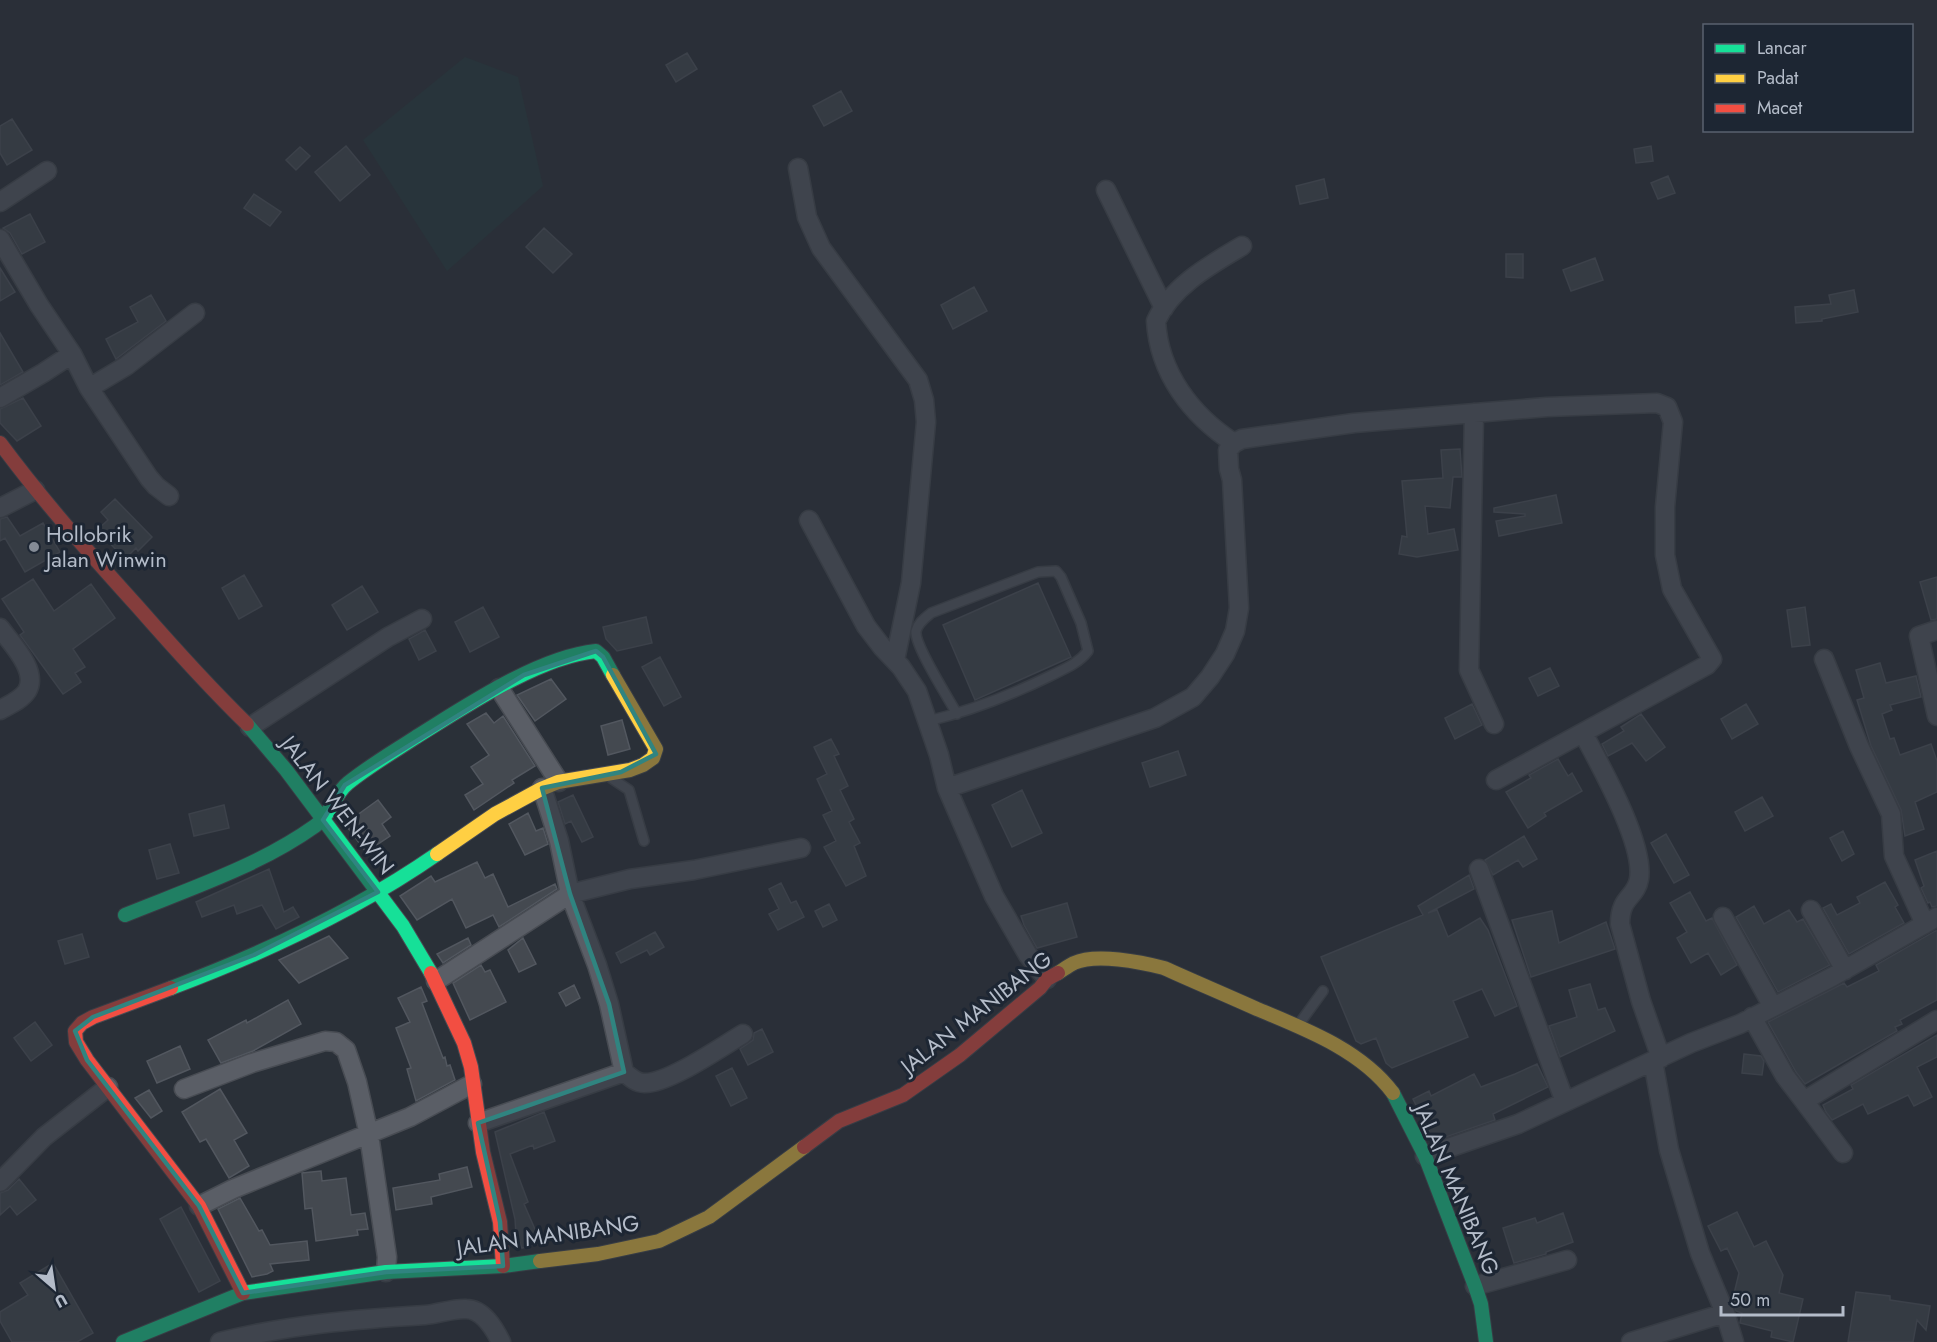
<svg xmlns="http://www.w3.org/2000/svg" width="1937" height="1342" font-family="Jost,sans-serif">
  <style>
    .green { fill: #273a3e }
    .building { fill: #444950; stroke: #52575f; stroke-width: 1.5 }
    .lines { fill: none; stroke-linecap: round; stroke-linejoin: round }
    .lane-casing { stroke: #484c53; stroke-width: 12 }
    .street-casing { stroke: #484c53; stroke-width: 21 }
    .fast-casing { stroke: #484c53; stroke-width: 16 }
    .slow-casing { stroke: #484c53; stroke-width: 16 }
    .jam-casing { stroke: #484c53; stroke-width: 16 }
    .lane { stroke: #5a5e66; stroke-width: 9 }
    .street { stroke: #5a5e66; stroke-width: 18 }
    .fast { stroke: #16e098; stroke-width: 14 }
    .slow { stroke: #ffcf43; stroke-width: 14 }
    .jam { stroke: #f24e42; stroke-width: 14 }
    .marked { fill: none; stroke: #308480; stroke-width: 4.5; stroke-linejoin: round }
    .poi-dot { fill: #848b96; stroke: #1d2633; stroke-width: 2 }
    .labels { text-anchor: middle; stroke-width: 6; stroke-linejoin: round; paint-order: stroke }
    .poi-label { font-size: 22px; fill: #b4bcc9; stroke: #1d2633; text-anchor: start }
    .street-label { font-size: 22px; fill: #b4bcc9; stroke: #1d2633 }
  </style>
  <rect width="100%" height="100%" fill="#2a3038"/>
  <path class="green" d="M465 57 518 77 543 186 447 271 363 140Z"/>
  <path class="building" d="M687 53 697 69 676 82 666 65Z
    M841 91 852 111 824 126 813 106Z
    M12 119 32 150 7 165 0 153V126Z
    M346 146 370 175 340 201 315 172Z
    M1651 146 1653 161 1636 163 1634 149Z
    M300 147 310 156 296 170 286 160Z
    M1668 176 1675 193 1658 199 1651 183Z
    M1324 179 1328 198 1300 204 1296 186Z
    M254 194 281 212 270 226 244 208Z
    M30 214 45 242 22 254 10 233 3 228Z
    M544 228 572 254 553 273 526 247Z
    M1506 254H1523V278L1506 277Z
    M1595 258 1603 280 1571 291 1563 270Z
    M0 268 15 292 0 301Z
    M974 287 987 311 953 329 941 305Z
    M1854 290 1858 312 1822 319V321L1796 323 1795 307 1831 304 1829 295Z
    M151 295 166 321 116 359 106 339 138 322 130 307Z
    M0 333 23 372 0 385Z
    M23 398 41 426 17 441 0 423V409Z
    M1460 449 1462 477H1453L1450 508 1425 506 1428 534 1454 529 1458 550 1417 557 1399 554 1402 536 1407 537 1402 481 1443 478 1441 450Z
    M1556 495 1562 523 1499 536 1496 521 1525 516V514L1494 512V508Z
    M115 499 152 537 138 551 136 548 125 559 97 530 108 520 101 512Z
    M7 517 20 536 43 523 60 552 25 572 5 538 0 541V519Z
    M244 575 262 606 239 619 222 588Z
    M1937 577V619L1931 620 1920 582Z
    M33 579 54 611 91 584 115 618 73 649 85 667 75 673 81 682 63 694 20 635 24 632 2 599Z
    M1038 583 1071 657 975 700 943 625Z
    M362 586 378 612 347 630 332 605Z
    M483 607 499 637 470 652 455 622Z
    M1805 607 1810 645 1792 647 1787 610Z
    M646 617 652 643 617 651 606 639 603 627Z
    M425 630 436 651 419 660 409 639Z
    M660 657 681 697 664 706 642 667Z
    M1880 663 1886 683 1916 676 1921 697 1890 705 1892 710 1882 714 1890 739 1894 738 1900 755 1931 744 1937 761V792L1915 802 1924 829 1905 836 1901 810 1871 746 1857 700 1864 698 1856 670Z
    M1550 668 1559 686 1538 696 1529 678Z
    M551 679 566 699 535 721 517 695Z
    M1472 704 1482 725 1455 739 1445 718Z
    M1746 704 1758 724 1732 739 1721 719Z
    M486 713 494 723 503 716 535 766 512 780 514 783 474 810 465 795 483 784 471 767 489 755 467 724Z
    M1641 714 1665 747 1646 761 1632 743 1608 756 1602 744 1624 731 1621 727Z
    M622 720 630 749 608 755 601 726Z
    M831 739 839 754 834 756 848 786 840 790 854 819 849 822 860 843 854 846 866 876 846 886 824 847 836 841 823 815 832 811 817 779 827 774 814 747Z
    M1178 751 1186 775 1150 787 1142 763Z
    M1558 759 1568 776 1572 773 1582 791 1544 813 1546 816 1528 828 1506 792 1531 778 1529 775Z
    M1022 790 1042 833 1012 847 992 805Z
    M573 795 593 837 582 842 571 821 565 824 558 802Z
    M1762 797 1773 816 1745 831 1735 812Z
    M378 800 391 817 382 824 390 836 366 852 345 824Z
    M224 805 229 828 194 836 189 814Z
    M528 813 536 831 543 828 548 844 525 855 509 824Z
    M1843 831 1854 854 1842 861 1830 838Z
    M1666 834 1689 875 1674 883 1651 843Z
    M1524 836 1537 859 1523 867 1518 860 1493 875 1485 860Z
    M170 844 179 873 157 879 149 850Z
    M1937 851V906L1932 907 1930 902 1928 903 1921 888 1924 886 1915 860Z
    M477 862 485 878 493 874 508 907 555 884 557 889 499 927 493 915 466 928 452 899 417 920 400 896 431 876 435 882Z
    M269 869 284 912 293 907 299 917 276 929 262 905 237 914 234 905 202 917 196 902Z
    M1469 875 1474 889 1428 913 1437 910 1448 937 1480 918 1488 930 1517 1006 1495 1016 1482 989 1453 1001 1468 1037 1392 1068 1386 1063 1376 1038 1361 1044 1356 1041 1321 957 1423 915 1418 906Z
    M1885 882 1898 905 1895 907 1904 923 1849 954 1823 908 1831 904 1837 915 1860 903 1857 897Z
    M781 883 791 903 796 901 804 917 778 930 769 914 779 909 769 889Z
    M1690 892 1706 921 1712 918 1737 965 1721 975 1708 953 1691 963 1677 938 1687 932 1670 903Z
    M1067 903 1077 937 1037 948 1024 925 1021 916Z
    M829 904 837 920 823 927 815 911Z
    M1754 906 1764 924 1789 910 1797 922 1803 919 1830 965 1778 992 1736 917Z
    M1552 911 1559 943 1606 922 1615 949 1531 977 1512 920Z
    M1937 930V1000L1900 1020 1902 1024 1895 1027 1897 1031 1805 1084 1796 1072 1768 1022 1844 983 1847 987 1879 971 1876 965Z
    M655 932 664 947 650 955 647 950 621 963 616 953Z
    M82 934 89 957 65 964 58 941Z
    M329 936 348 958 299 983 279 960Z
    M468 938 471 945 443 963 437 954Z
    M523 938 536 964 519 972 508 950Z
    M481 965 485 972 490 970 506 1002 470 1020 453 983Z
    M1590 984 1598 1010 1605 1008 1615 1031 1560 1057 1549 1026 1577 1017 1569 990Z
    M574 985 580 998 566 1006 559 993Z
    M421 987 427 1001 422 1003 443 1058 445 1057 447 1066 450 1065 455 1080 416 1101 407 1069 411 1068 396 1028 410 1022 398 998Z
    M288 1000 301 1024 253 1051 221 1063 208 1040 246 1020 247 1023Z
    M35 1022 52 1045 31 1061 14 1038Z
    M762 1029 773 1052 748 1065 740 1049 753 1040 754 1033Z
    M1937 1035V1057L1917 1067 1932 1097 1914 1106 1908 1095 1868 1114 1863 1104 1832 1120 1826 1112 1823 1105 1853 1089 1851 1085Z
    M180 1046 190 1069 157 1083 147 1061Z
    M1744 1054 1761 1056 1764 1061 1762 1075 1742 1073Z
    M1537 1064 1548 1087 1493 1114 1495 1120 1434 1141 1413 1099 1429 1091 1431 1096 1474 1074 1481 1087 1515 1074Z
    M732 1068 747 1098 731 1106 716 1076Z
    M220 1089 247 1133 234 1140 249 1166 229 1178 206 1139 200 1142 182 1112Z
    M149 1090 162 1111 151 1118 135 1098Z
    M544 1112 555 1141 534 1149 533 1145 510 1154 528 1202 524 1204 541 1243 522 1248 516 1234 515 1219 495 1132Z
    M467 1167 472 1187 431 1197 432 1204 396 1210 393 1188 440 1180 439 1174Z
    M321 1171 322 1181 346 1178 351 1215 365 1213 368 1229 357 1230 358 1235 316 1241 312 1208 305 1209 302 1173Z
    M19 1179 36 1200 17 1215 10 1206 0 1215V1193L8 1190Z
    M240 1198 259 1231 262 1230 270 1245 307 1241 309 1260 270 1264 273 1271 267 1274 252 1277 218 1209Z
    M181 1207 220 1281 199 1292 160 1219Z
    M1737 1212 1754 1247 1766 1241 1783 1275 1779 1293 1803 1299 1793 1342 1771 1337 1772 1331 1740 1323 1742 1313 1736 1311 1732 1302 1739 1273 1727 1248 1721 1251 1708 1226Z
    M1563 1213 1573 1242 1546 1252V1254L1514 1263 1503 1228 1535 1218 1537 1223Z
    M53 1263 93 1333 77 1342H12L0 1321V1312L28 1295 20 1283Z
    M1856 1292 1890 1296V1300L1930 1306 1926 1330 1917 1320 1913 1342H1848Z"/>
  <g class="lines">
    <defs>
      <path id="lane" d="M928 721C971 711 1011 695 1050 676 1064 669 1078 664 1088 651L1081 623 1061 577 1056 571 1038 572 931 613C925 618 918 623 916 631 914 645 949 699 957 714
        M611 778 629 790 644 841
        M1299 1024 1323 991"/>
      <path id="street" d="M798 168 807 217 821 248 918 380 924 400 926 422 911 583 895 660
        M1106 190 1164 308
        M0 202 47 171
        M0 239 39 305 72 354
        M89 388 149 478 156 486 169 496
        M0 398 43 373 72 354 89 388 126 366 195 313
        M1474 413 1469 670 1494 724
        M1234 443C1191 415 1159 373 1156 321 1172 286 1210 265 1242 246
        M0 508 35 490
        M809 520 866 626 882 647 901 667 917 691 939 755 947 788 994 896 1028 955 1047 979
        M0 628C11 643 39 671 27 691 21 700 9 705 0 710
        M1937 630 1919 636 1937 716
        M1824 659 1859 746 1891 814 1894 856 1925 924
        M499 688 559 782
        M250 727 388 637 422 619
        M1583 733C1600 765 1645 844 1639 879 1636 898 1620 896 1620 924L1641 1001 1661 1058
        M542 788 559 841 570 894 597 965 609 1004 624 1072
        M947 788 1155 718 1193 697 1210 677 1225 654 1235 631 1239 608 1232 480 1229 469 1228 450 1234 443 1242 439 1354 423 1547 407 1657 403 1667 407 1673 422 1665 507V555L1672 589 1712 659 1707 665 1496 780
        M1811 910 1845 970
        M1723 917 1773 1007
        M436 981 570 894 630 879 694 870 801 848
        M1752 1017 1785 1076 1804 1101 1937 1020
        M1653 1061 1669 1150 1700 1253 1725 1313 1734 1342
        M184 1089 252 1063 325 1041 336 1042 346 1050 357 1082 369 1135 387 1257 386 1272
        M1804 1101 1843 1153
        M1565 1102 1691 1043 1740 1024 1832 977 1937 917
        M478 1123 624 1072C630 1077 636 1083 644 1083 668 1084 721 1047 743 1034
        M1425 1156 1518 1124 1565 1102 1479 869
        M0 1182 44 1137 108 1087
        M199 1206 233 1189 410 1117 472 1084
        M1475 1286 1567 1260
        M220 1342C287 1325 356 1319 425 1315 438 1314 454 1308 466 1309 483 1309 494 1328 501 1342
        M1631 1342 1725 1313"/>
      <path id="fast" d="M247 724 286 770 403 926 431 973
        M125 915C189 889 259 866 315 826 331 815 333 795 348 783 369 766 393 752 416 737 466 706 538 657 596 651L603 657 613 675
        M171 988C264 953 355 911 437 854
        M1393 1093 1425 1156 1475 1286 1481 1304 1486 1342
        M123 1342 243 1293 386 1272 503 1266 540 1261"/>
      <path id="slow" d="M437 854 495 814 541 789 558 782 630 770 643 765 653 758 656 749 613 675
        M1058 973C1063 970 1068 966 1074 963 1096 953 1141 962 1164 968 1195 982 1226 995 1257 1009 1305 1029 1361 1050 1393 1093
        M540 1261 598 1254 659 1241 709 1217 804 1147"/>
      <path id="jam" d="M0 443C43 501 90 554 138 607 173 647 209 687 247 724
        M431 973 464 1043 471 1067 483 1152 500 1222 503 1266
        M171 988 93 1017 82 1023 75 1031 76 1042 87 1060 199 1206 243 1293
        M804 1147 839 1121 903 1095 960 1055 1040 988 1047 979 1058 973"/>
    </defs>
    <use href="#lane" class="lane-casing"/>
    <use href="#street" class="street-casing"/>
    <use href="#fast" class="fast-casing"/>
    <use href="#slow" class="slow-casing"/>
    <use href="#jam" class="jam-casing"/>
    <use href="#lane" class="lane"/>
    <use href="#street" class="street"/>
    <use href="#fast" class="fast"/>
    <use href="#slow" class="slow"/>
    <use href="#jam" class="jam"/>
  </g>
  <path d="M0 0H1937V1342H0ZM596 651 603 657 656 754 621 772 542 788 570 894 609 1004 624 1072 478 1123 500 1222 503 1266 386 1272 243 1293 199 1206 87 1060 75 1031 93 1017 254 955 378 892 323 820 345 785 524 675Z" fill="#2a3038" fill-opacity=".55" fill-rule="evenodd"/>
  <path class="marked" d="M596 651 603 657 656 754 621 772 542 788 570 894 609 1004 624 1072 478 1123 500 1222 503 1266 386 1272 243 1293 199 1206 87 1060 75 1031 93 1017 254 955 378 892 323 820 345 785 524 675Z"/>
  <circle class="poi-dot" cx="34" cy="547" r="6"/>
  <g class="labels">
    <g class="poi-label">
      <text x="46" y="542">Hollobrik<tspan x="46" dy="25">Jalan Winwin</tspan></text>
    </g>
    <g class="street-label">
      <text transform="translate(338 805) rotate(52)" y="8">JALAN WEN-WIN</text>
      <text transform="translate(976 1012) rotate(-38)" y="8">JALAN MANIBANG</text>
      <text transform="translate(1457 1189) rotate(67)" y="8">JALAN MANIBANG</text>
      <text transform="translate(548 1235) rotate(-8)" y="8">JALAN MANIBANG</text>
    </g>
  </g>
  <rect x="1703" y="24" width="210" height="108" fill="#1d2633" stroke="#59626f" stroke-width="1.5"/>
  <rect x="1715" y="44" width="30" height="9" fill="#16e098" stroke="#59626f" stroke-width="1.5"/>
  <text x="1757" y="54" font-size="18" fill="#b4bcc9">Lancar</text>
  <rect x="1715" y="74" width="30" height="9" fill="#ffcf43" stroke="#59626f" stroke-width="1.5"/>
  <text x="1757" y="84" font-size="18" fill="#b4bcc9">Padat</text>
  <rect x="1715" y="104" width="30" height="9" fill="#f24e42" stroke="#59626f" stroke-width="1.5"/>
  <text x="1757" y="114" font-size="18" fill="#b4bcc9">Macet</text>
  <g transform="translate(54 1288) rotate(151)" stroke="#1d2633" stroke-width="4.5" paint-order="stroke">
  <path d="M0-4.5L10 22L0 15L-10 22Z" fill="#b4bcc9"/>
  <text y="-9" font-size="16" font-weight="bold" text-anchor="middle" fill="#b4bcc9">U</text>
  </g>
  <path d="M1721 1306v9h122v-9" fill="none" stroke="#b4bcc9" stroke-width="3"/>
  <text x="1730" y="1306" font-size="18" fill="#b4bcc9" stroke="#1d2633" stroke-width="4.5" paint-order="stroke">50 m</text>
</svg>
